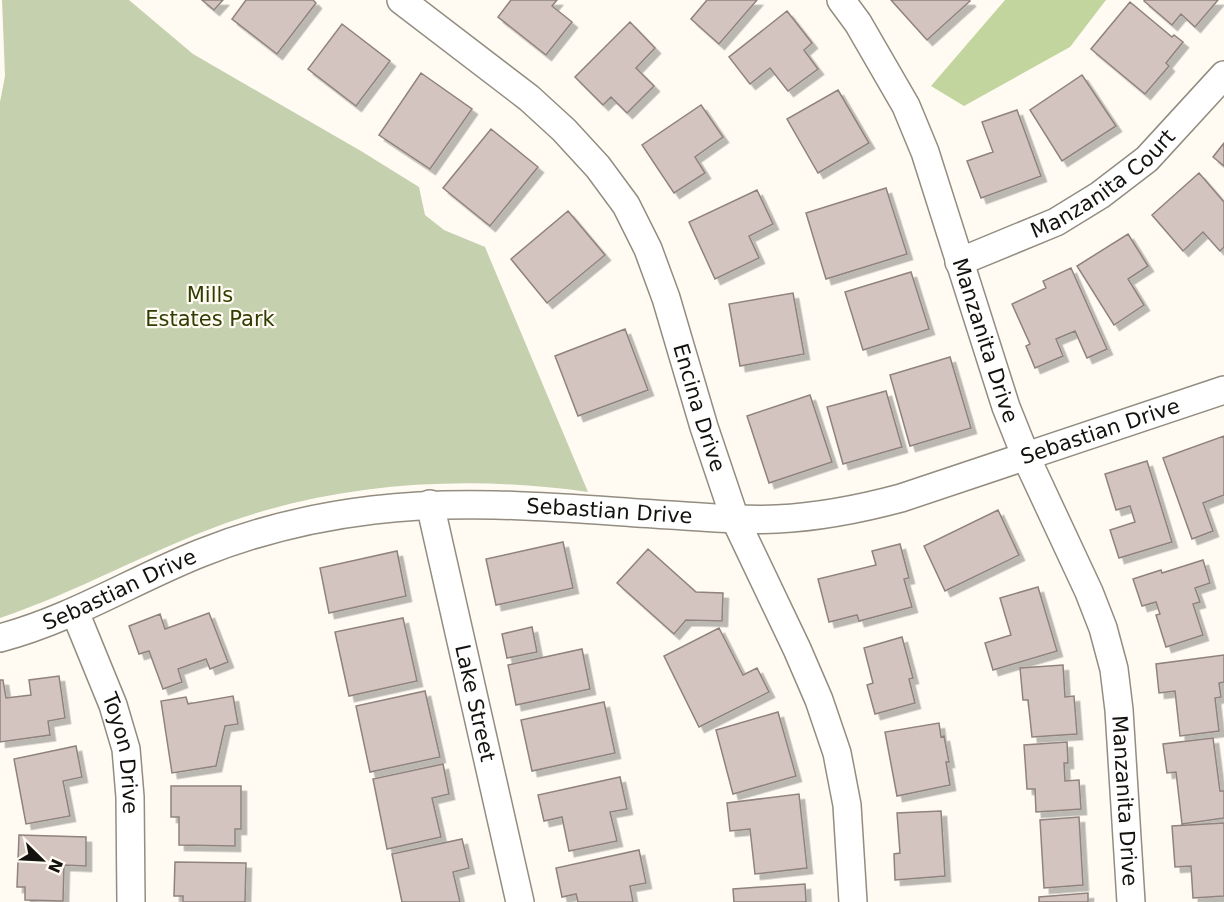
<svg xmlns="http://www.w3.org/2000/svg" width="1224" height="902" font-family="'DejaVu Sans',sans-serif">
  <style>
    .green { fill: #c5d0af }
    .forest { fill: #c3d59f }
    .building { fill: #d3c4bf; stroke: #90837d; stroke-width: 1.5; filter: url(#shadow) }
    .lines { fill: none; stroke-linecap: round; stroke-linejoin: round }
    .minor-casing { stroke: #938d81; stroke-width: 30 }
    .minor { stroke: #fff; stroke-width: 27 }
    .labels { text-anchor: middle; stroke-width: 4.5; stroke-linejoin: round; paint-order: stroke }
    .street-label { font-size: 21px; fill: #14120e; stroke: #fffbf3 }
    .park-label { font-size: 21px; fill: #303d00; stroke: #fffbf3 }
  </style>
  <defs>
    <filter id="shadow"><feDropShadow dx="5.5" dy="5.5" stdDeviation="0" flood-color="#0004"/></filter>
  </defs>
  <rect width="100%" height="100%" fill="#fffbf3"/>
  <path class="green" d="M2 0H129L193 54 361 151 419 187 425 215 444 230 485 247 588 492C468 475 341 482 226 523 149 551 77 592 0 618V102L5 76Z"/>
  <path class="forest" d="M1005 0H1106L1070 47 964 106 931 86Z"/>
  <path class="building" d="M202 0H223L214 10Z
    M246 0H313L316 3 277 54 232 19Z
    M511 0H557L552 6 572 22 546 55 498 17Z
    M707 0H757L719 44 691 19Z
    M891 0H969L970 1 927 40Z
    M1145 0H1218L1195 27 1181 14 1172 25 1144 1Z
    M1130 2 1172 37 1174 35 1183 42 1166 63 1169 66 1145 94 1091 49Z
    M787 11 812 43 804 50 818 69 788 91 770 68 750 84 729 57Z
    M630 22 655 48 636 68 654 86 627 113 611 97 603 105 575 77Z
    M342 24 390 61 356 106 308 69Z
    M421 73 472 109 430 169 379 135Z
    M1082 75 1116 126 1062 161 1030 110Z
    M838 90 869 143 818 173 787 119Z
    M701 105 723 137 695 157 705 173 674 193 642 145Z
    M1017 110 1041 176 981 198 967 161 993 152 982 122Z
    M491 129 538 167 490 226 443 188Z
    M1224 143V166L1213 157Z
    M1199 173 1224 202V247L1220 251 1203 232 1183 251 1152 215Z
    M886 188 907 254 826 279 806 213Z
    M757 190 773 224 749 236 759 258 715 279 689 222Z
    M568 211 605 255 547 303 511 259Z
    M1128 234 1148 266 1128 279 1144 305 1114 325 1077 266Z
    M1071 268 1107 349 1087 358 1075 331 1056 339 1063 356 1035 368 1026 346 1030 344 1012 304 1046 288 1043 281Z
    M911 272 929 329 863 350 845 292Z
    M793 293 804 354 740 366 729 304Z
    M625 329 648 390 578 416 555 356Z
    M950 357 971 428 910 446 890 375Z
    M886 391 902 447 843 464 827 407Z
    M810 395 832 462 769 483 747 416Z
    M1224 436V495L1203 503 1213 531 1192 539 1163 458Z
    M1147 461 1172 542 1119 558 1110 530 1135 522 1130 506 1116 510 1105 474Z
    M998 510 1019 555 945 591 924 546Z
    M563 542 573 588 496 605 486 559Z
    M900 544 909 578 904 579 912 607 859 621 857 615 829 622 818 579 876 565 872 551Z
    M648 549 696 592 723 593 722 621 686 620 674 634 617 583Z
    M397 551 406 596 329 613 320 568Z
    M1203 560 1210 583 1195 588 1200 602 1193 604 1203 635 1166 647 1156 615 1160 614 1156 602 1142 606 1133 579 1161 570 1162 573Z
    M1038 587 1057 651 993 670 985 643 1011 635 1000 598Z
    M209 613 228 662 210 669 206 659 178 669 182 682 163 689 149 651 139 654 129 626 160 614 165 629Z
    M403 618 417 681 349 696 335 632Z
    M532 627 537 652 507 658 502 634Z
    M719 628 743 675 757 668 769 692 699 727 664 656Z
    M902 637 913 678 909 679 915 703 875 714 867 685 873 683 864 648Z
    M582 649 590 689 516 705 508 665Z
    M1224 655V682L1219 683 1221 697 1215 698 1219 731 1180 736 1175 691 1159 693 1156 664Z
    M1063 665 1065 697 1074 696 1077 734 1032 737 1028 700H1023L1020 668Z
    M59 676 65 718 48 721 50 735 0 742V680H3L6 698 31 695 29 680Z
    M425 691 440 757 370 772 356 706Z
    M233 696 238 724 225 726 216 766 172 773 161 701 186 697 188 704Z
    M604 702 615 753 532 771 521 720Z
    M778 712 796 776 733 794 716 730Z
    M939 723 941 737 944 736 949 762H946L950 785 897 796 885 732Z
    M1213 738 1220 791H1224V818L1182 824 1176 772 1167 773 1163 744Z
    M1067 742 1068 763H1064L1065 781 1079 780 1081 809 1036 812 1035 789H1027L1024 745Z
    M76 746 82 777 63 781 70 816 26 824 14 759Z
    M443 764 449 794 432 798 441 837 387 849 373 779Z
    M620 777 627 809 610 812 617 841 569 851 562 817 544 821 538 795Z
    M171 786H241V829H235V846L179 845V817H171Z
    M799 794 807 868 755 874 750 829 730 831 727 803Z
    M941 811 945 876 895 880 894 854 900 853 897 813Z
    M1079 817 1083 885 1044 888 1040 820Z
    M1224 823V896L1193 898 1191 866 1175 867 1172 826Z
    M19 835 86 837V866L64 865 63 901 25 900V887H17Z
    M462 839 469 868 453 872 460 902H402L392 854Z
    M639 850 646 883 630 886 633 902H578L576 894 562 897 556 868Z
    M175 862 246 863 245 902H183V896H174Z
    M805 884 806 902H734L733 889Z
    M1088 893V902H1039V897Z"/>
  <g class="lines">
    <defs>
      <g id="minor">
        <path id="s1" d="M401 0 529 98 564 130 598 167 626 205 648 249 666 298 704 427 735 519 797 649 819 700 837 753 847 805 853 902"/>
        <path id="s2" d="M841 0 858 23 906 106 925 152 1006 407 1026 457 1089 592 1103 628 1114 669 1119 710 1131 902"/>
        <path id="s3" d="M959 262 1056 222 1100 195 1147 159 1224 75"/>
        <path id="s4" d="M430 504 520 902"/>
        <path id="s5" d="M75 612 113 705 126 749 130 797 131 902"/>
        <path id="s6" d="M0 638C72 619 133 580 201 553 256 531 314 517 373 510 471 498 571 509 670 515 706 517 742 521 777 519 820 517 860 509 901 498L1224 390"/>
      </g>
    </defs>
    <use href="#minor" class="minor-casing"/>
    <use href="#minor" class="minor"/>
  </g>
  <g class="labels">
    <g class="street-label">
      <text dy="7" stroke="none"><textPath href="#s3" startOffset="165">Manzanita Court</textPath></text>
      <text dy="7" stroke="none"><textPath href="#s2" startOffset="372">Manzanita Drive</textPath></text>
      <text dy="7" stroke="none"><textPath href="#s1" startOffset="522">Encina Drive</textPath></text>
      <text dy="7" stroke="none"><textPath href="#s6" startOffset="1137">Sebastian Drive</textPath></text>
      <text dy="7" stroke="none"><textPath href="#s6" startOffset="633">Sebastian Drive</textPath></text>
      <text dy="7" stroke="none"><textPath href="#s6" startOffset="129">Sebastian Drive</textPath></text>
      <text dy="7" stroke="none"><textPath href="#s4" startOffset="204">Lake Street</textPath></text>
      <text dy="7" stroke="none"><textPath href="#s5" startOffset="150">Toyon Drive</textPath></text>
      <text dy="7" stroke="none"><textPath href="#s2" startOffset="858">Manzanita Drive</textPath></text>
    </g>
    <g class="park-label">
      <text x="210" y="302">Mills<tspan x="210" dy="24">Estates Park</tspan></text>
    </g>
  </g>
  <g transform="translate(42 860) rotate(114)" stroke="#fffbf3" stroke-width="4.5" paint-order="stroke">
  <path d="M0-4.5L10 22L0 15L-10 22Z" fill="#14120e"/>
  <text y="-9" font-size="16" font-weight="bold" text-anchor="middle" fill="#14120e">N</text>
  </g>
</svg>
